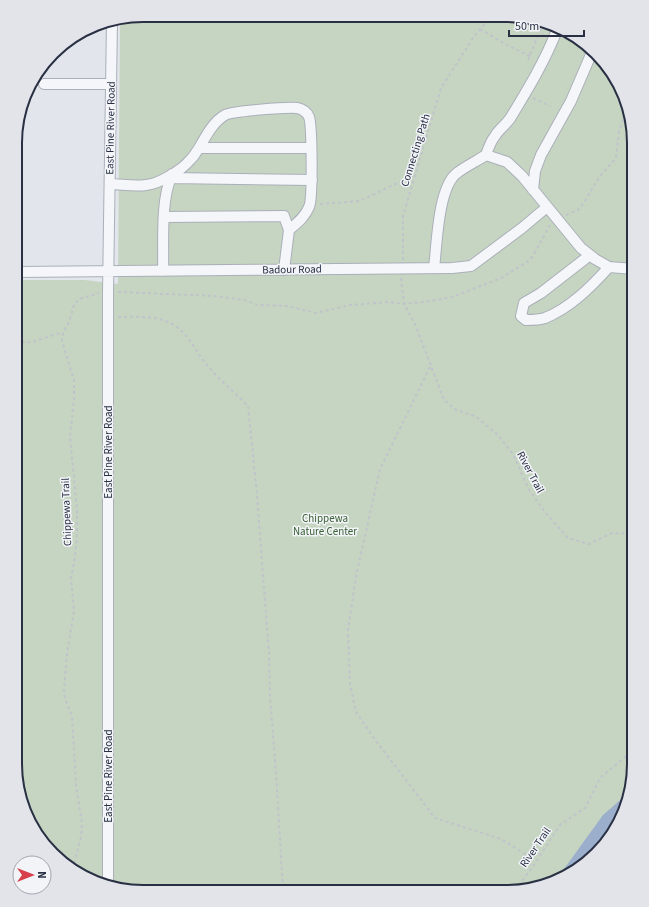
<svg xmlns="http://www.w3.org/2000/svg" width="649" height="907" font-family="'Source Sans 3',sans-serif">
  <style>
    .green { fill: #c6d5c2 }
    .water { fill: #9bafcd }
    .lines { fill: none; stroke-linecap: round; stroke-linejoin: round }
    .minor-casing { stroke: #aaafb9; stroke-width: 12 }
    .path { stroke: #c0c3ca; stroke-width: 2; stroke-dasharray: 3 3; stroke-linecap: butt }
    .minor { stroke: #f5f6f9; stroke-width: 10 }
    .labels { text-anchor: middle; stroke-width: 3; stroke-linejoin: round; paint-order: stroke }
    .street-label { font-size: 11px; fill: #293044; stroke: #f2f4f8 }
    .park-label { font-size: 11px; fill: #3a6135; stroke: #f2f4f8 }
    .rim { fill: none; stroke: #293044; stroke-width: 2 }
  </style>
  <rect width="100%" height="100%" fill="#e2e5eb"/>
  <path class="green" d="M143 15 523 16 584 41 621 87 634 143V773L612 835 562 879 506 892 127 891 65 866 28 820 15 764 16 280H85L118 284 120 19Z"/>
  <path class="water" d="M626 795 612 835 562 879 556 880 603 815Z"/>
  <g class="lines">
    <defs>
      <path id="minor" d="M44 84H111
        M199 148H311
        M486 155C488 149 491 141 495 136 499 129 507 124 511 117 528 89 545 61 557 30
        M170 178 312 180
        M110 184C121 184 134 187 146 185 159 184 182 170 190 160 194 157 196 152 199 148 206 136 213 122 225 115 232 111 287 107 297 108 302 109 307 112 309 117 312 125 313 199 309 207 305 217 297 223 289 230L284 270
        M533 190 535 171 541 155 571 101 592 52
        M165 217 284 216 289 230
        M590 255 541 293 524 303 521 316 526 320C532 320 539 320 545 318 570 308 591 287 609 267
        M434 268C437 244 438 187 457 173 466 166 477 161 486 155L507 162 522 176 581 248 595 259 609 267 634 269
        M163 271C164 240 160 203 172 174
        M16 272 452 268 471 266 522 228 547 207
        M108 883V292L112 20"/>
    </defs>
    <use href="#minor" class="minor-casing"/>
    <path class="path" d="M525 17 540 30 543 36
      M480 29 505 44 530 56
      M528 60 540 30 544 25
      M533 98 550 106
      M320 204 360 201 416 174
      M566 215 578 210 583 204 600 176 616 158 619 131 626 112V110
      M403 260V216L441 88 473 38 491 16
      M401 278 404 304 415 324 444 400 456 410 475 416 497 434 513 454 529 490 545 512 568 538 589 544 612 533 634 534
      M118 292 215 296 244 300 258 305 287 306 316 313 350 305 389 302 404 304 431 301 452 297 501 278 527 262 533 256 550 225
      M118 317C136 317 158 315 174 325 188 334 194 348 203 360 216 377 233 391 248 406L257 495 269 654 270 697 276 773 283 891
      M16 339C19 340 22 342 25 342 33 344 52 334 62 333
      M430 367 380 469 356 576 348 630 350 684 356 712 376 741 435 818 501 839 525 854 532 868
      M73 869 81 837 82 823 76 785 72 716 65 699 64 690 67 654 74 611 71 578 75 557 77 535V510L70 436 74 399V380L62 341 63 333 69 322 74 305 79 299 99 293
      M515 890 532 868 560 825 585 808 600 778 631 752 634 747"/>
    <use href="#minor" class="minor"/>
  </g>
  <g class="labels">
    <g class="street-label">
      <text transform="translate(110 128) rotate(-89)" y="4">East Pine River Road</text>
      <text transform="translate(415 150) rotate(-73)" y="4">Connecting Path</text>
      <text transform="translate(292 269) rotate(-1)" y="4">Badour Road</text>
      <text transform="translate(108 452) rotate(-90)" y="4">East Pine River Road</text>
      <text transform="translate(531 472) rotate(62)" y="4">River Trail</text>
      <text transform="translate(66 512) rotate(-92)" y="4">Chippewa Trail</text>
      <text transform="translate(108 776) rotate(-90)" y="4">East Pine River Road</text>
      <text transform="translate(535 847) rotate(-56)" y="4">River Trail</text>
    </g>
    <g class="park-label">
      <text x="325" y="522">Chippewa<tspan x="325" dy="13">Nature Center</tspan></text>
    </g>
  </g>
  <path d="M0 0H649V907H0ZM143 22H506A121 121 0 0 1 627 143V764A121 121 0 0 1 506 885H143A121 121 0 0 1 22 764V143A121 121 0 0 1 143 22Z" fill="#e2e4ea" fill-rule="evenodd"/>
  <path class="rim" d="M143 22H506A121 121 0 0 1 627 143V764A121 121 0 0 1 506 885H143A121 121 0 0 1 22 764V143A121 121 0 0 1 143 22Z"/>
  <g transform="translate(32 875) rotate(90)"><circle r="19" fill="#f2f4f8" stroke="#a2a6b0"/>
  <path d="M0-3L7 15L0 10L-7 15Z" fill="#d7404b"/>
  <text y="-6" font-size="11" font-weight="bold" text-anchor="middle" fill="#293044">N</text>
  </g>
  <path d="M509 30v6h75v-6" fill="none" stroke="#293044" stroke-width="2"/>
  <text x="515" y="30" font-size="12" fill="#293044" stroke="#f2f4f8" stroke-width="3" paint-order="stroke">50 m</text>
</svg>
